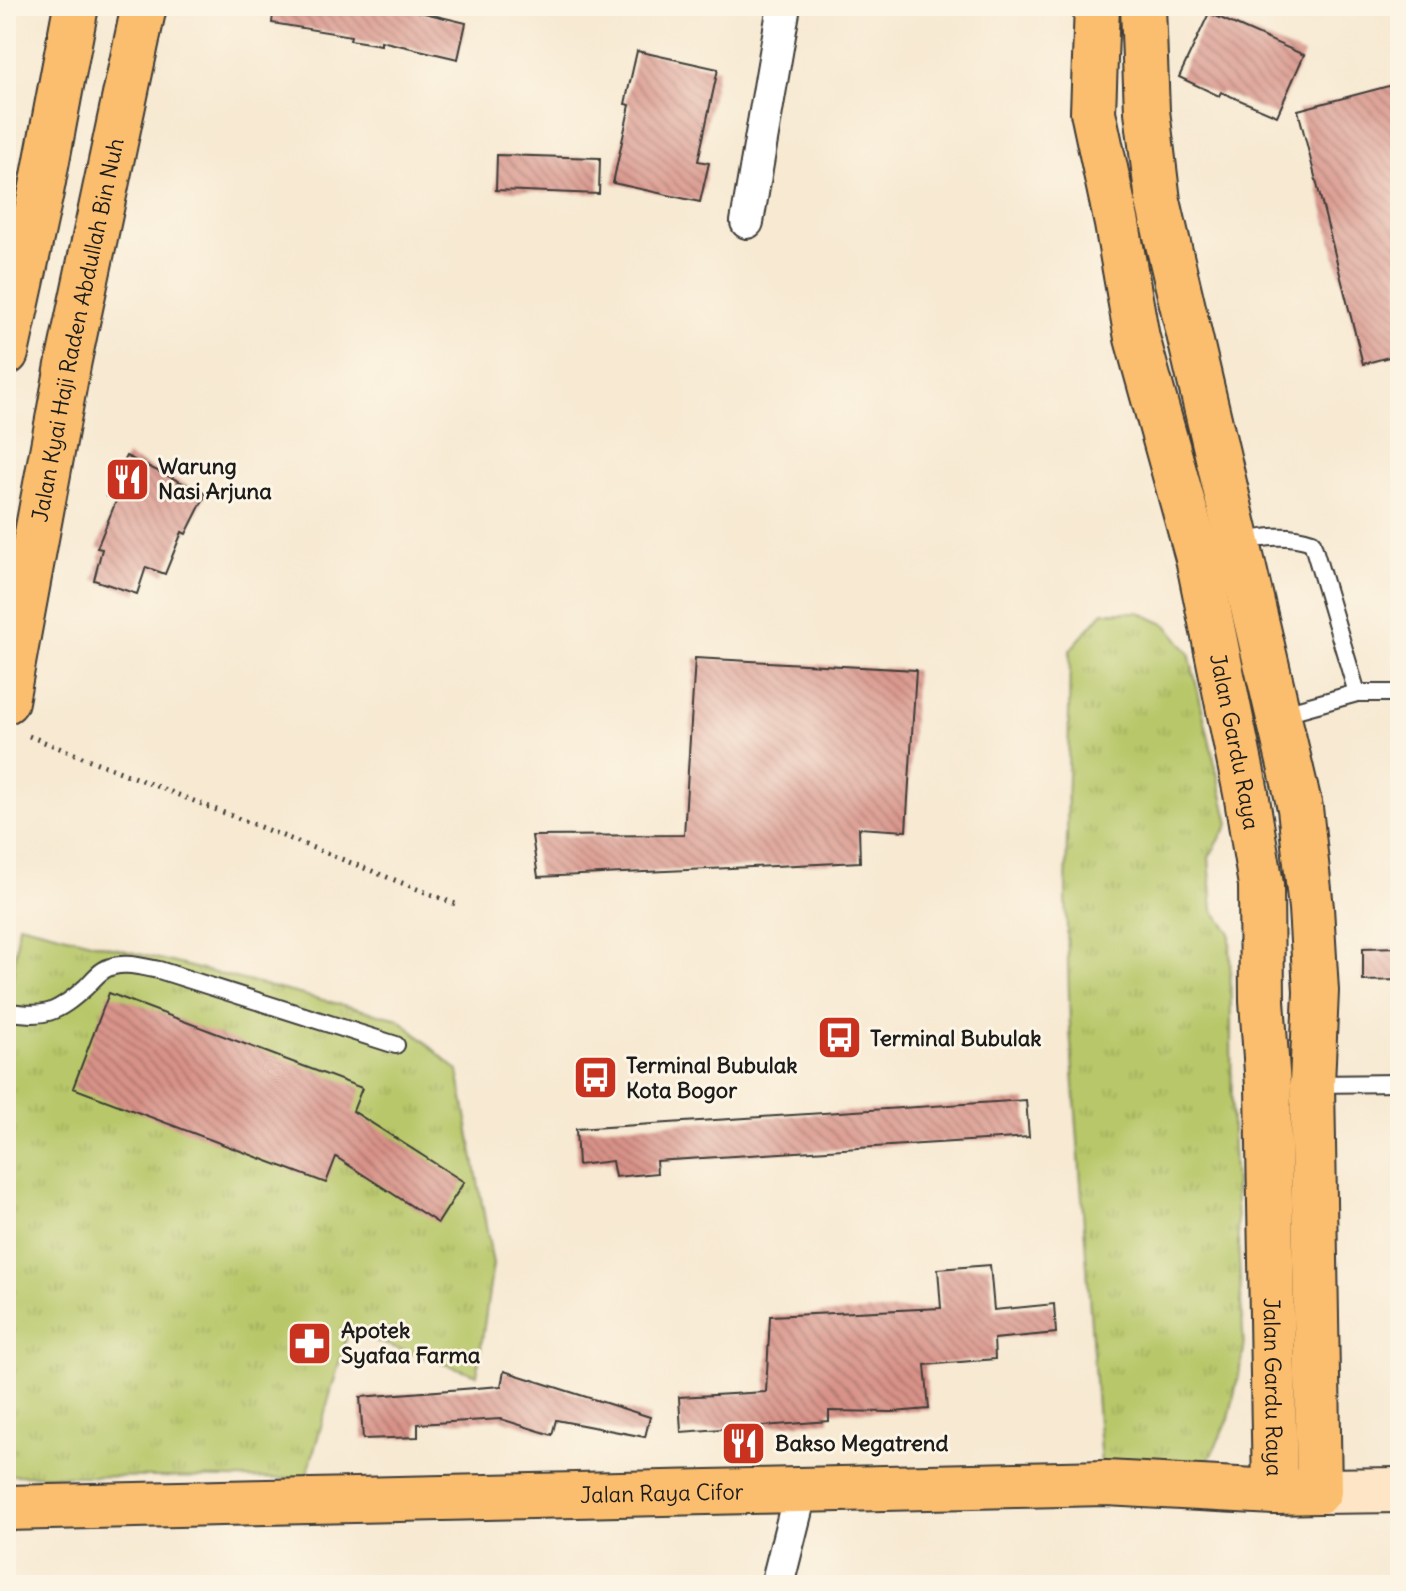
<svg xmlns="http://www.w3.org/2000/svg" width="1406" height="1591" font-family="Delius,sans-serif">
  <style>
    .grass { fill: url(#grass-tufts); stroke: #6a7242; stroke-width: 2 }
    .building { fill: url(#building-back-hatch) }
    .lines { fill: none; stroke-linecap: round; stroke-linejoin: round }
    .lane-casing { stroke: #3d3b37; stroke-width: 20 }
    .street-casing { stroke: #3d3b37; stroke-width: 36 }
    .secondary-casing { stroke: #3d3b37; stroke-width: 48 }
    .highway-casing { stroke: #3d3b37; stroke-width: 48 }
    .path { stroke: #3d3b37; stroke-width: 5; stroke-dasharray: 2 6; stroke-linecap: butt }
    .lane { stroke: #fff; stroke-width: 16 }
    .street { stroke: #fff; stroke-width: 32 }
    .secondary { stroke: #fde5c5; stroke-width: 44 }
    .highway { stroke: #fbbe6e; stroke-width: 44 }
    .labels { text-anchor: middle; stroke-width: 6; stroke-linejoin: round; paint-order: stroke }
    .street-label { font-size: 22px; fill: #1c1c1c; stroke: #fcf5e5 }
    .poi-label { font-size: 22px; font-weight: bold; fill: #1c1c1c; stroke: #fcf5e5; text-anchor: start }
  </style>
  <defs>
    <pattern id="grass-tufts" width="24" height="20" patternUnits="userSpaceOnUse" patternTransform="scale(2)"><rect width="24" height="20" fill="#b8c769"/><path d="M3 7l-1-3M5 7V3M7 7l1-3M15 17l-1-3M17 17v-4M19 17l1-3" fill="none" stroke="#9eaa5a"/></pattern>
    <pattern id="building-back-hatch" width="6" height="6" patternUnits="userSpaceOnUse" patternTransform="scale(2)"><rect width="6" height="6" fill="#d89288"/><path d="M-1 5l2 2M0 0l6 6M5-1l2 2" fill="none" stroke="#ae766e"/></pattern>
  </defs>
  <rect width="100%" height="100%" fill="#fcf5e5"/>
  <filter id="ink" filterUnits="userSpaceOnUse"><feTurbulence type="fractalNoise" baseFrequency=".0125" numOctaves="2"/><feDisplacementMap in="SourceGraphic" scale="16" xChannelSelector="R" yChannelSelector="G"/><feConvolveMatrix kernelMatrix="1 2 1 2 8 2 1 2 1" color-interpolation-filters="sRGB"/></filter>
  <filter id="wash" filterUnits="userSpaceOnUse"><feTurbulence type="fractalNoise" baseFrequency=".006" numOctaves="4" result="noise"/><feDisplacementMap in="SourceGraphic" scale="32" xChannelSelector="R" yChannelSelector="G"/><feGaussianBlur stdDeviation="1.8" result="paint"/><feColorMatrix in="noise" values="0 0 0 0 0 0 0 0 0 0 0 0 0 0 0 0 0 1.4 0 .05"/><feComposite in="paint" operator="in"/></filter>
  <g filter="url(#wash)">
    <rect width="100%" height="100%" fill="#f7e9d2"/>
    <path class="grass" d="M1103 612H1139L1167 625 1189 653 1229 824 1209 857 1213 910 1230 932 1232 1131 1244 1350 1229 1419 1204 1469 1101 1465 1070 1029 1066 896 1070 650Z
      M19 924 399 1019 458 1071 493 1264 477 1375 348 1332 306 1479 6 1475V1029Z"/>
    <g id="blocks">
      <path class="building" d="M274 6H395L466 23 458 59 381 41V45L350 40 351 36 272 23Z
        M1209 13 1304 55 1277 116 1221 92 1219 96 1179 77Z
        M637 51 718 69 698 161 709 163 700 202 613 183 630 105 625 104Z
        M1400 83V354L1363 364 1298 110Z
        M497 155 600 158 599 194 496 190Z
        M126 456 206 494 186 534 182 532 165 574 146 567 137 594 94 580 102 549 97 548 116 501 106 496Z
        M695 658 916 670 906 831 859 828 860 862 538 877 532 836 684 835Z
        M1400 947V980L1363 981V948Z
        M109 993 362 1088 353 1111 464 1182 438 1223 336 1157 326 1183 73 1088Z
        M1026 1100 1029 1137 656 1161 657 1173 615 1177 612 1161 578 1165 576 1129Z
        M990 1265 994 1310 1054 1304 1056 1333 994 1339 995 1359 925 1365 929 1409 893 1412 829 1411V1421L681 1432 679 1397 766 1392 770 1316 941 1308 938 1269Z
        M504 1371 650 1417 645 1437 556 1420 552 1435 501 1419 418 1424V1437L363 1439 360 1397 501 1386Z"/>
    </g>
  </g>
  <g filter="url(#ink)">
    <use href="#blocks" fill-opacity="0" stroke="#3d3b37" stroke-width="2"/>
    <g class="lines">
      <defs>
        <path id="lane" d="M1239 542C1265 537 1287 533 1312 542L1357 693H1400
          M1281 714 1357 693
          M6 1011C45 1018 56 1014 86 987 91 982 97 974 104 970 120 960 142 967 159 970L396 1045
          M1314 1084 1400 1083"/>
        <path id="street" d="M747 222 784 6
          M777 1585 801 1490"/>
        <path id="secondary" d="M1319 1491 1400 1490"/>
        <g id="highway">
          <path id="s1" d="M1097 6 1093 112 1117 224 1137 338 1198 558 1246 793 1261 885 1262 1001 1268 1086 1275 1492"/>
          <path d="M6 353 41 192 76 6"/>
          <path id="s2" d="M6 701 69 360 144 6"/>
          <path id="s3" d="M6 1508 1106 1483 1275 1492 1319 1491 1312 1084 1316 991 1311 908 1300 808 1158 201 1147 111 1143 6"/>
        </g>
      </defs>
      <use href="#lane" class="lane-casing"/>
      <use href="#street" class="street-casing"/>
      <use href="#secondary" class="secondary-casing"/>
      <use href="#highway" class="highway-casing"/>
      <path class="path" d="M29 736 458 905"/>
      <use href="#lane" class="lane"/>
      <use href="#street" class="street"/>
      <use href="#secondary" class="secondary"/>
      <use href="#highway" class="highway"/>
    </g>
  </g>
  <defs>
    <symbol id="restaurant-square" viewBox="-11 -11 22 22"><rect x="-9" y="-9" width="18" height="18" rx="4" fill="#c8321e" stroke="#fcf5e5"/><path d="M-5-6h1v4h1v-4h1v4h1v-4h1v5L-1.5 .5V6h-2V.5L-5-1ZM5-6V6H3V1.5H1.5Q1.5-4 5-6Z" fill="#fff"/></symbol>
    <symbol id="bus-square" viewBox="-11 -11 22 22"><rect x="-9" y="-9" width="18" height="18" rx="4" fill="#c8321e" stroke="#fcf5e5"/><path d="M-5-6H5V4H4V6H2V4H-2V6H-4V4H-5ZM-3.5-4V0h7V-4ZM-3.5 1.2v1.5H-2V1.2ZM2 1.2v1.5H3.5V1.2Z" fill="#fff"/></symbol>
    <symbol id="pharmacy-square" viewBox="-11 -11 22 22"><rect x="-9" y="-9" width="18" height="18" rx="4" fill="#c8321e" stroke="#fcf5e5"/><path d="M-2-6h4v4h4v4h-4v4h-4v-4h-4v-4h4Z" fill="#fff"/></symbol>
  </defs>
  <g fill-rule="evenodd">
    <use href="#restaurant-square" x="102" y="454" width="51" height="51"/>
    <use href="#bus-square" x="814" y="1012" width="51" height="51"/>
    <use href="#bus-square" x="570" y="1052" width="51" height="51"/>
    <use href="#pharmacy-square" x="284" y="1318" width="51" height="51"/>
    <use href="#restaurant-square" x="718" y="1418" width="51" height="51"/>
  </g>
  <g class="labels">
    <g class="street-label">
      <text dy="8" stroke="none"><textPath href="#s2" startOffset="378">Jalan Kyai Haji Raden Abdullah Bin Nuh</textPath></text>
      <text dy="8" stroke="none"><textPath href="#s1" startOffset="752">Jalan Gardu Raya</textPath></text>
      <text dy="8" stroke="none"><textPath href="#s1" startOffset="1400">Jalan Gardu Raya</textPath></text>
      <text dy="8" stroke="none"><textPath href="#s3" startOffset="656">Jalan Raya Cifor</textPath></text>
    </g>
    <g class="poi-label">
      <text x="158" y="474">Warung<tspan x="158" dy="25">Nasi Arjuna</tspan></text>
      <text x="870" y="1046">Terminal Bubulak</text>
      <text x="626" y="1073">Terminal Bubulak<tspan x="626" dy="25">Kota Bogor</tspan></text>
      <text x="341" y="1338">Apotek<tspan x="341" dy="25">Syafaa Farma</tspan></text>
      <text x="775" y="1451">Bakso Megatrend</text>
    </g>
  </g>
  <rect width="1406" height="1591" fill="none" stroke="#fcf5e5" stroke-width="32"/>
</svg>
